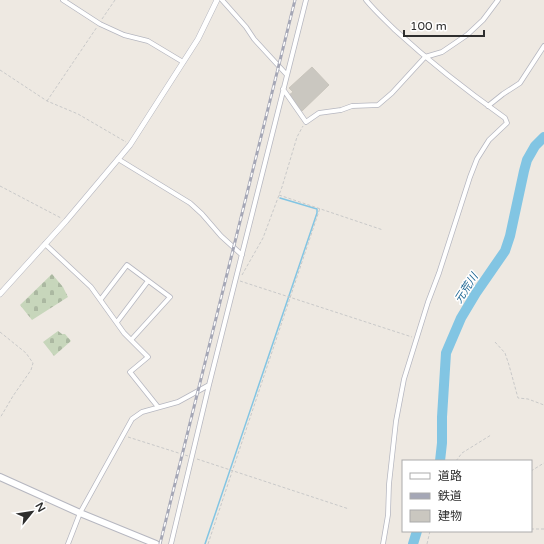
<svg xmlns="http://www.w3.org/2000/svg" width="544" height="544" font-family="'Varela Round','Noto Sans JP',sans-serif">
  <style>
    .cemetery { fill: url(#cemetery-stones) }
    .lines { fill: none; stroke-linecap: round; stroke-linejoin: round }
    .stream { stroke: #82c5e3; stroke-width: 1.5 }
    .river { stroke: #82c5e3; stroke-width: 10 }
    .building { fill: #cac7c0; stroke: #c9c5bc }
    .minor-casing { stroke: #b6b7c0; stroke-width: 5.5 }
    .tertiary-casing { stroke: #b6b7c0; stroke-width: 6 }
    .secondary-casing { stroke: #b6b7c0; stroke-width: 8 }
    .path { stroke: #c9c9c9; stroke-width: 1; stroke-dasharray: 3 2; stroke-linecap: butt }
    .minor { stroke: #fff; stroke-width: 4 }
    .tertiary { stroke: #fff; stroke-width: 5 }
    .secondary { stroke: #fff; stroke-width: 6 }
    .rail-casing { stroke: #a5a7b6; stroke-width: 3 }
    .rail { stroke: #fff; stroke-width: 1.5; stroke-dasharray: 4.5; stroke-linecap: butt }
    .labels { text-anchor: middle; stroke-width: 3; stroke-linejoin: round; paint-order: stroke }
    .water-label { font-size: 11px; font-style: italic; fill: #1c6593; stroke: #fff }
  </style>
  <defs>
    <pattern id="cemetery-stones" width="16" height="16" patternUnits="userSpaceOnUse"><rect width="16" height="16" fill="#c7d6bb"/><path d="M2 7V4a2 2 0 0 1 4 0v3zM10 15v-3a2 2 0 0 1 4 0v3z" fill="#abb8a1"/></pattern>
  </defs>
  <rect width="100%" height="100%" fill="#eee9e2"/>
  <path class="cemetery" d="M52 274 63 287 68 297 32 320 20 305Z
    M58 331 62 334H65L71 341 54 356 43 342Z"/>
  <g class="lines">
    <path class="stream" d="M205 544 317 213V209L280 198"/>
    <path class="river" d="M440 461 442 443V417L446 353 461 318 476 293 505 251 510 236 524 171 527 160 535 146 544 137
      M413 544 417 531"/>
  </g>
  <path class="building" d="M312 67 329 85 302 111 289 95 293 92 289 88Z"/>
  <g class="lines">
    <defs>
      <path id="minor" d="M63 0 100 24 124 35 148 41 183 62
        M222 0 246 27 254 39 287 75
        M366 0C375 11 385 20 395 30 430 62 467 91 505 118L507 123 489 140 477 159 470 177 439 273 428 302 404 379 396 421 389 484 388 515 383 544
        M283 89 306 122 319 113 341 110 352 106 378 105 392 93 425 57 442 52 467 35 483 20 498 0
        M488 106 503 94 520 83 544 46
        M118 159 190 203 202 214 221 236 242 255
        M45 244 91 287 124 333 148 357 130 372 158 407
        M101 299 127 265 170 297 131 340
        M117 322 148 281
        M68 544 80 513 132 419 142 412 178 402 209 385
        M171 544 209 385 306 0"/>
      <path id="tertiary" d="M0 294 66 221 130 145 198 39 217 0"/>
      <path id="secondary" d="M0 477 80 513 156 544"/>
    </defs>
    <use href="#minor" class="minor-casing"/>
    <use href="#tertiary" class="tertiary-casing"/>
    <use href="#secondary" class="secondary-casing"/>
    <path class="path" d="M102 19 115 0
      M0 70 47 101 78 114 126 142
      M47 101 97 27
      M0 186 61 218
      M279 195 383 230
      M242 275 263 238 282 187 297 137 303 126
      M240 281 412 337
      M0 332 26 353 33 363 31 370 13 396 0 418
      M495 342 505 353 509 365 518 398 528 399 544 405
      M128 437 188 456
      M197 459 349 509
      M456 461 462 453 491 435
      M531 471 544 463
      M531 529H544
      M513 531H520
      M208 544 320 208
      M427 544 430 531"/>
    <use href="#minor" class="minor"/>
    <use href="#tertiary" class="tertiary"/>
    <use href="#secondary" class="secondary"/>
    <defs>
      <path id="rail" d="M160 544 295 0"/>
    </defs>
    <use href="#rail" class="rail-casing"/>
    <use href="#rail" class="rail"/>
  </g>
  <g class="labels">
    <g class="water-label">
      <text transform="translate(466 288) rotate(-57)" y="4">元荒川</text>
    </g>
  </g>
  <rect x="402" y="460" width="130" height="72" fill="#ffffff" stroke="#ababab"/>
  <rect x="410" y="473" width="20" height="6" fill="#ffffff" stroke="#ababab"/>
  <text x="438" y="480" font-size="12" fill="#2e2e2e">道路</text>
  <rect x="410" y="493" width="20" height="6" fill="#a5a7b6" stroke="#ababab"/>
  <text x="438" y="500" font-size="12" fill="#2e2e2e">鉄道</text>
  <rect x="410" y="510" width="20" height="12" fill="#cac7c0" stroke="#ababab"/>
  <text x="438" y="520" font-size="12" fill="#2e2e2e">建物</text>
  <g transform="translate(32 512) rotate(60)" stroke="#ffffff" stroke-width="3" paint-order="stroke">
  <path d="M0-3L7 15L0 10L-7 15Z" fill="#2e2e2e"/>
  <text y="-6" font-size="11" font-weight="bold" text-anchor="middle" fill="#2e2e2e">N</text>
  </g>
  <path d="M404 30v6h80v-6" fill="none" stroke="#2e2e2e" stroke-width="2"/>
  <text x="410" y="30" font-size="12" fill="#2e2e2e" stroke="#ffffff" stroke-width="3" paint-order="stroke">100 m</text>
</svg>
